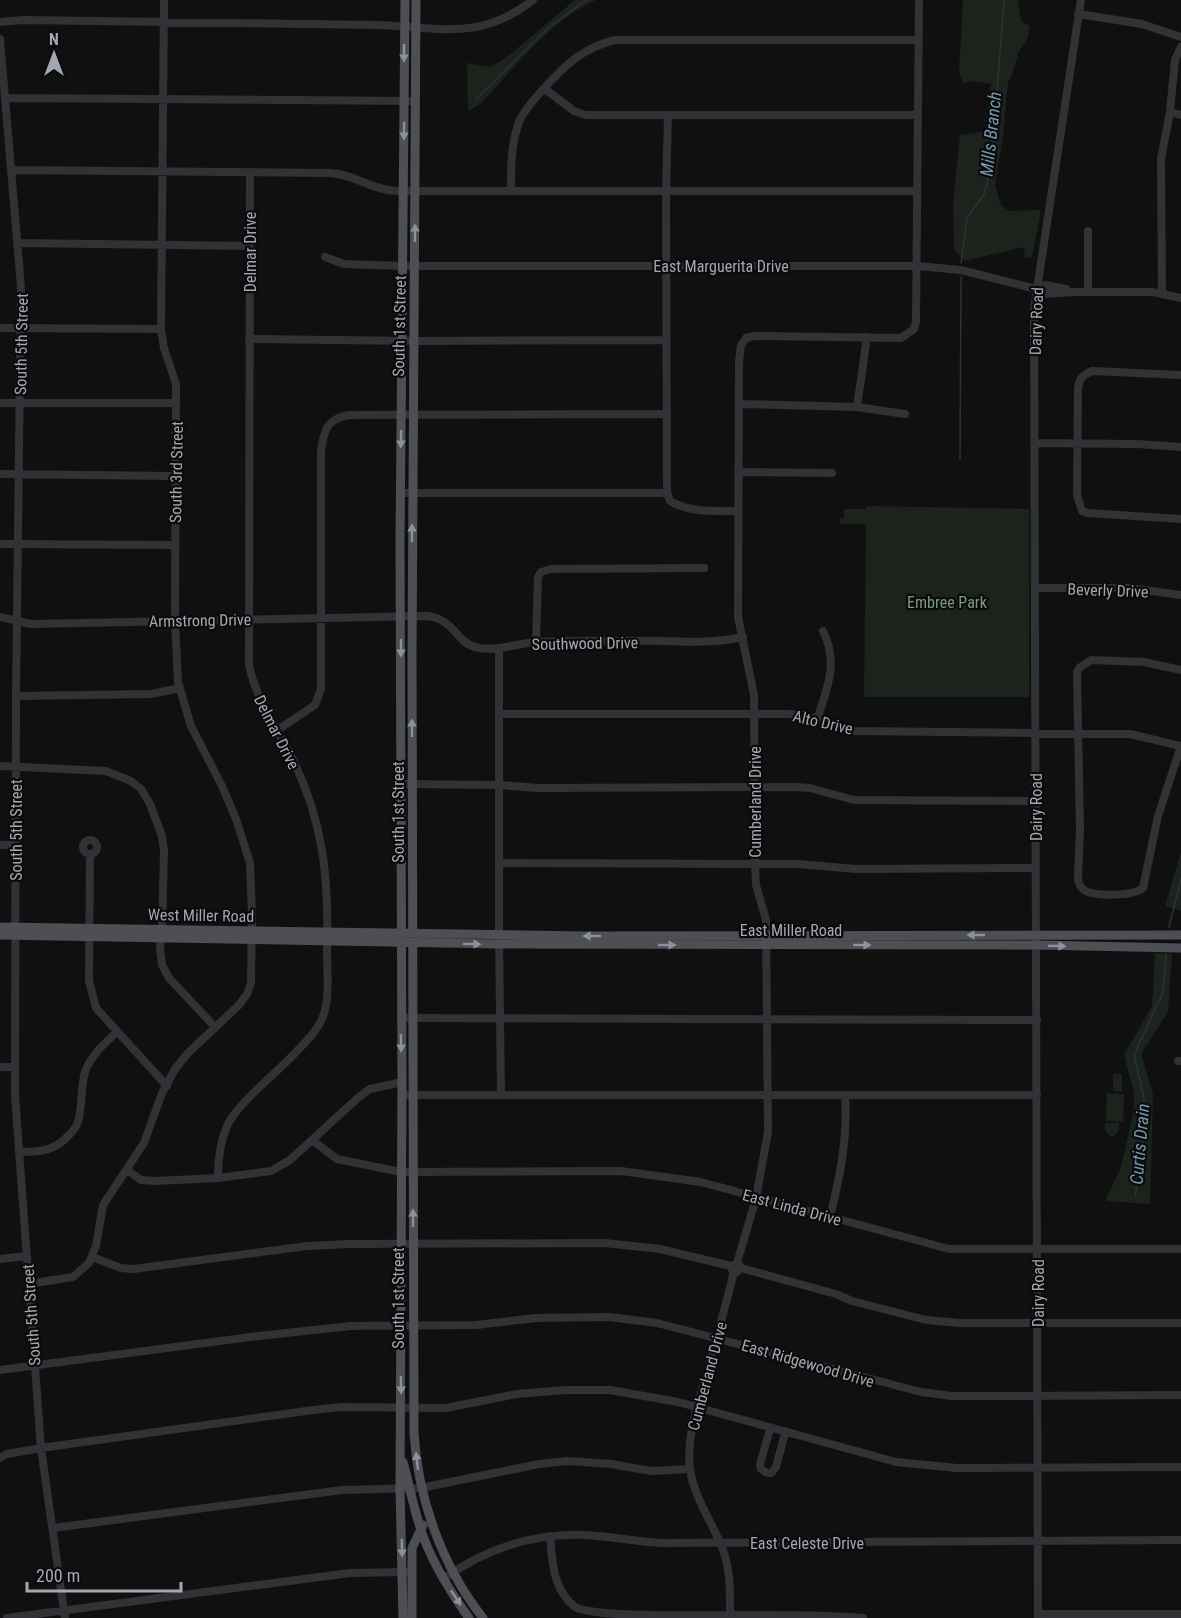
<svg xmlns="http://www.w3.org/2000/svg" width="1181" height="1618" font-family="'Roboto Condensed',sans-serif">
  <style>
    .green { fill: #1c231d }
    .lines { fill: none; stroke-linecap: round; stroke-linejoin: round }
    .stream { stroke: #2a3339; stroke-width: 1.5 }
    .minor { stroke: #313236; stroke-width: 8 }
    .major { stroke: #4d4f55; stroke-width: 9 }
    .oneway { fill: #8c929b }
    .labels { text-anchor: middle; stroke-width: 4.5; stroke-linejoin: round; paint-order: stroke }
    .street-label { font-size: 16px; fill: #a1a8b2; stroke: #0b0b0c }
    .park-label { font-size: 16px; fill: #799c78; stroke: #0b0b0c }
    .water-label { font-size: 18px; font-style: italic; fill: #7898ad; stroke: #0b0b0c }
  </style>
  <rect width="100%" height="100%" fill="#101011"/>
  <path class="green" d="M575 0H596C549 21 515 68 480 104L468 111 467 63 491 67 508 56Z
    M963 0H1018L1021 21 1030 26 1027 40 1019 51 1012 75 1008 82 1003 136 995 186 1001 205 1009 211 1041 210 1032 257 1025 258 1024 247 964 261 954 249 953 203 960 135 985 131 991 84 975 81 963 83 959 71Z
    M867 506 1029 509V697H864L866 524H840V518H844V509H866Z
    M1181 852V911L1165 906Z
    M1155 953 1172 954 1168 1012 1141 1054 1153 1094 1150 1204 1105 1201 1121 1167 1134 1110V1093L1124 1055 1152 1006Z
    M1113 1074H1122V1092L1113 1091Z
    M1107 1093 1124 1094 1123 1122 1106 1121Z
    M1105 1123H1119V1131L1112 1137 1105 1131Z"/>
  <g class="lines">
    <path class="stream" d="M476 99 547 29 586 0
      M961 263 967 218 984 194 988 180 993 145 1004 0
      M960 460 961 277
      M1169 927 1181 879
      M1135 1197 1143 1139 1144 1098 1134 1055 1163 992 1166 955"/>
    <path class="minor" d="M1078 14 1142 24 1181 37
      M0 22 23 20 377 25C439 27 479 42 533 0
      M0 39 21 287 16 696 15 1096 41 1448 65 1618
      M545 89 574 111 586 115H917
      M5 98 415 101
      M1170 112 1181 115
      M668 115 666 191 667 493 670 501C690 513 716 511 738 511
      M11 170 330 173C354 174 372 190 396 191H917
      M511 190C511 167 511 144 519 122 526 105 562 68 577 57 589 49 601 43 615 40H918
      M1088 231V292
      M18 243 250 246
      M325 257 344 264 403 266H917L961 270 1036 289 1043 294 1075 292H1153L1181 298
      M1036 289 1046 285 1066 289
      M1162 294 1161 159 1170 112 1175 60 1181 47
      M0 328 161 329
      M249 339 413 341 666 340
      M1181 375 1092 371C1083 375 1079 378 1078 389L1077 495 1082 511 1088 513 1181 519
      M0 403H176
      M740 404 857 407 905 414
      M857 407 867 337
      M1035 443 1137 444 1181 447
      M739 472 832 473
      M0 474 175 476
      M401 493H667
      M0 544 175 545
      M1036 588H1130L1181 595
      M0 617 31 624 427 616C456 619 455 644 479 648 500 651 518 643 538 642 579 640 620 641 662 641 689 642 716 643 743 637
      M536 642 538 577 541 572 551 569 704 568
      M499 649V935L501 1095
      M1181 670 1144 662 1091 660 1079 668 1077 672 1080 830 1078 877C1078 883 1080 887 1084 890 1094 897 1134 896 1143 888L1158 816 1181 746
      M16 696 151 694 180 688
      M500 714H787L804 715 854 731 1130 734 1181 746
      M817 720C827 688 839 663 823 631
      M276 731 315 705 321 689V451C324 431 326 419 349 415L667 414
      M0 766 106 771 131 781 141 789 150 804 162 836 164 850 162 930 160 948 162 965 169 978 215 1027
      M401 784 500 785 538 788 796 787 810 788 854 800 1036 801
      M83 847a7 7 0 1 1 14 0a7 7 0 1 1-14 0Z
      M0 845H16
      M90 854 89 981 96 1008 167 1086
      M499 863 797 864 856 869 1036 868
      M401 1018 1037 1020
      M1178 1061H1181
      M0 1067H14
      M402 1095H1037
      M312 1140 337 1159 401 1172 621 1171 701 1182 949 1249H1181
      M19 1152C41 1152 55 1151 70 1134 74 1130 78 1125 79 1118 82 1104 81 1086 85 1072 91 1055 104 1044 117 1032
      M127 1170 141 1180 155 1181 218 1178 271 1171 290 1160 360 1096 370 1089 402 1082
      M218 1178C218 1160 220 1141 228 1124 240 1101 278 1072 297 1051 305 1043 314 1034 320 1023 331 1003 327 973 327 951 329 880 324 821 291 756 275 726 256 699 249 665L250 172
      M830 1217C840 1177 848 1137 845 1096
      M92 1257 121 1268 134 1269 307 1246 349 1244 605 1243 660 1249 731 1266 737 1263 740 1266V1269L737 1272H733L731 1266
      M0 1259 26 1256
      M737 1263 756 1198 768 1132 766 920 756 885 755 864 754 695 738 617 739 362 741 345 746 338 754 336 901 338 914 329 916 322 919 0
      M741 1268 836 1294 852 1301 926 1320 959 1323H1181
      M28 1284 73 1277 89 1263 96 1246 103 1205 144 1143 162 1093 175 1069 188 1053 239 1005 247 994 251 983 252 913 250 863 236 819 222 786 191 726 178 682 175 621 176 384 164 348 161 329 164 0
      M0 1370 258 1336 351 1326 477 1325 536 1318 609 1317 657 1323 921 1392 952 1396H1004L1181 1395
      M770 1429 760 1464 761 1469 767 1473H771L776 1467 785 1433
      M0 1458 7 1454 41 1448 313 1410 342 1407 446 1408 517 1394 566 1390H610L678 1402 896 1462 957 1468 1181 1467
      M53 1528 342 1490 421 1488 539 1464 567 1461 611 1464 651 1471 690 1469
      M550 1536C552 1562 553 1590 575 1607 594 1618 701 1615 730 1615 774 1615 819 1614 863 1618
      M443 1579C485 1549 533 1533 585 1535 611 1536 636 1542 662 1543L1181 1540
      M1038 1614H1181
      M7 1618 350 1573 407 1572
      M730 1618C730 1595 731 1572 723 1550 713 1523 694 1498 690 1469 686 1434 700 1398 709 1366 718 1334 726 1303 734 1272
      M1038 1618 1034 309 1081 0"/>
    <path class="major" d="M416 0 412 654 414 1433C418 1499 442 1566 483 1618
      M0 927 583 936 1181 935
      M0 935 499 944 1036 945 1181 948
      M403 1462C409 1484 413 1505 420 1527 430 1560 449 1590 469 1618
      M403 1618 400 1489 402 1082 400 542 405 0
      M412 1618V1548L423 1525"/>
  </g>
  <defs><path id="oneway-solid" d="M-6-.8H1V-3.2L6.5 0L1 3.2V.8H-6Z" transform="scale(1.5)"/></defs>
  <g class="oneway">
    <use href="#oneway-solid" transform="translate(404 53) rotate(90)"/>
    <use href="#oneway-solid" transform="translate(404 131) rotate(91)"/>
    <use href="#oneway-solid" transform="translate(415 233) rotate(-90)"/>
    <use href="#oneway-solid" transform="translate(401 439) rotate(91)"/>
    <use href="#oneway-solid" transform="translate(412 533) rotate(-90)"/>
    <use href="#oneway-solid" transform="translate(401 648) rotate(90)"/>
    <use href="#oneway-solid" transform="translate(412 728) rotate(-90)"/>
    <use href="#oneway-solid" transform="translate(976 935) rotate(180)"/>
    <use href="#oneway-solid" transform="translate(592 936) rotate(-180)"/>
    <use href="#oneway-solid" transform="translate(472 944) rotate(1)"/>
    <use href="#oneway-solid" transform="translate(667 945)"/>
    <use href="#oneway-solid" transform="translate(862 945)"/>
    <use href="#oneway-solid" transform="translate(1057 946) rotate(1)"/>
    <use href="#oneway-solid" transform="translate(401 1043) rotate(89)"/>
    <use href="#oneway-solid" transform="translate(413 1218) rotate(-90)"/>
    <use href="#oneway-solid" transform="translate(401 1385) rotate(89)"/>
    <use href="#oneway-solid" transform="translate(417 1461) rotate(-97)"/>
    <use href="#oneway-solid" transform="translate(402 1548) rotate(89)"/>
    <use href="#oneway-solid" transform="translate(456 1598) rotate(56)"/>
  </g>
  <g class="labels">
    <g class="street-label">
      <text transform="translate(250 252) rotate(-90)" y="6">Delmar Drive</text>
      <text x="721" y="272">East Marguerita Drive</text>
      <text transform="translate(1036 321) rotate(-88)" y="6">Dairy Road</text>
      <text transform="translate(399 326) rotate(-89)" y="6">South 1st Street</text>
      <text transform="translate(21 344) rotate(-89)" y="6">South 5th Street</text>
      <text transform="translate(176 472) rotate(-89)" y="6">South 3rd Street</text>
      <text transform="translate(1108 590) rotate(2)" y="6">Beverly Drive</text>
      <text transform="translate(200 620) rotate(-1)" y="6">Armstrong Drive</text>
      <text transform="translate(585 643) rotate(-1)" y="6">Southwood Drive</text>
      <text transform="translate(823 722) rotate(13)" y="6">Alto Drive</text>
      <text transform="translate(277 732) rotate(63)" y="6">Delmar Drive</text>
      <text transform="translate(755 802) rotate(-90)" y="6">Cumberland Drive</text>
      <text transform="translate(1036 807) rotate(-90)" y="6">Dairy Road</text>
      <text transform="translate(398 812) rotate(-90)" y="6">South 1st Street</text>
      <text transform="translate(16 830) rotate(-90)" y="6">South 5th Street</text>
      <text transform="translate(201 915) rotate(1)" y="6">West Miller Road</text>
      <text x="791" y="936">East Miller Road</text>
      <text transform="translate(792 1207) rotate(15)" y="6">East Linda Drive</text>
      <text transform="translate(1038 1293) rotate(-90)" y="6">Dairy Road</text>
      <text transform="translate(398 1298) rotate(-90)" y="6">South 1st Street</text>
      <text transform="translate(31 1315) rotate(-94)" y="6">South 5th Street</text>
      <text transform="translate(808 1363) rotate(16)" y="6">East Ridgewood Drive</text>
      <text transform="translate(707 1376) rotate(-75)" y="6">Cumberland Drive</text>
      <text x="807" y="1549">East Celeste Drive</text>
    </g>
    <g class="park-label">
      <text x="947" y="608">Embree Park</text>
    </g>
    <g class="water-label">
      <text transform="translate(991 134) rotate(-84)" y="6">Mills Branch</text>
      <text transform="translate(1140 1144) rotate(-85)" y="6">Curtis Drain</text>
    </g>
  </g>
  <g transform="translate(54 54)" stroke="#0b0b0c" stroke-width="4.5" paint-order="stroke">
  <path d="M0-4.5L10 22L0 15L-10 22Z" fill="#a1a8b2"/>
  <text y="-9" font-size="16" font-weight="bold" text-anchor="middle" fill="#a1a8b2">N</text>
  </g>
  <path d="M27 1582v9h154v-9" fill="none" stroke="#a1a8b2" stroke-width="3"/>
  <text x="36" y="1582" font-size="18" fill="#a1a8b2" stroke="#0b0b0c" stroke-width="4.5" paint-order="stroke">200 m</text>
</svg>
